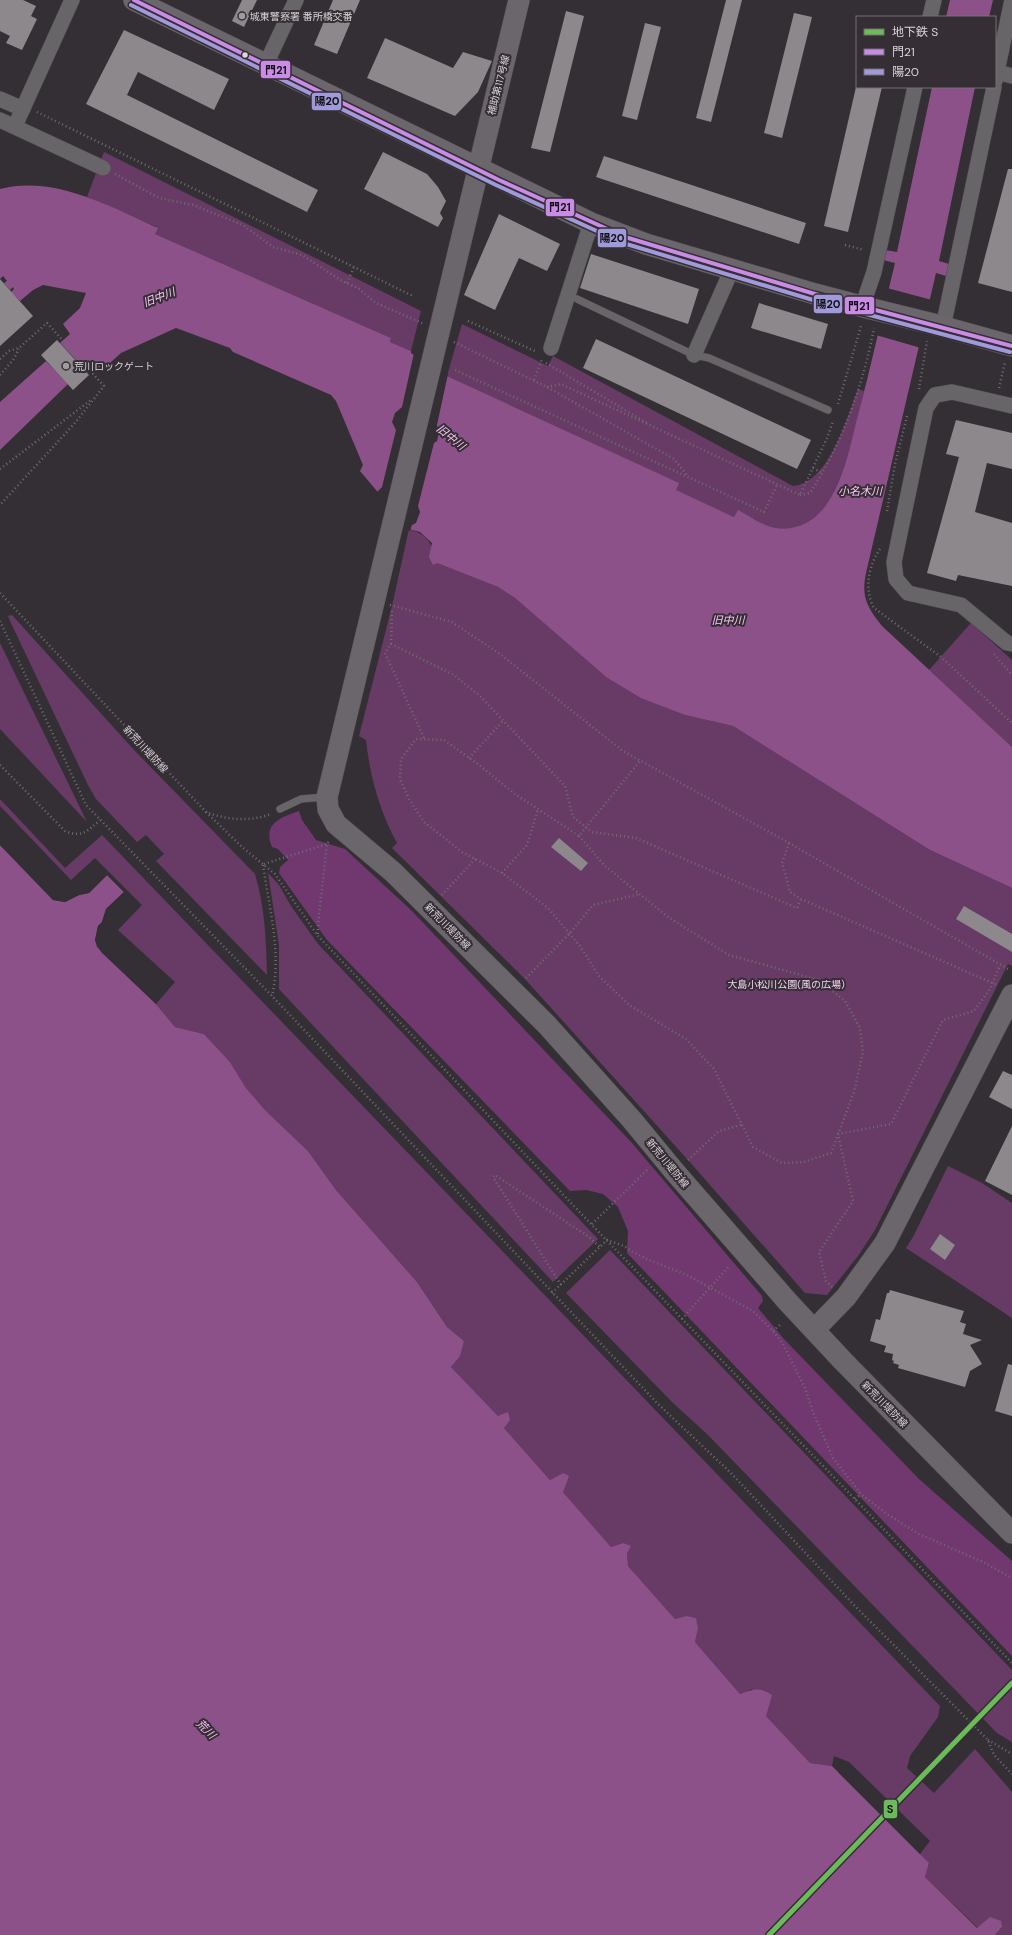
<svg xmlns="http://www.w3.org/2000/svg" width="1012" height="1935" font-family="'DM Sans','Noto Sans JP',sans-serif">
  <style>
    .green { fill: #683b66 }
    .forest { fill: #70386e }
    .water { fill: #8d518a }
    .pier { fill: #342f34 }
    .building { fill: #8c888b }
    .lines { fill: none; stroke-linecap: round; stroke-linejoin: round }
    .lane-casing { stroke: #514d51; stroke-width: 8 }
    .street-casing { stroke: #514d51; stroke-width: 16 }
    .secondary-casing { stroke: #514d51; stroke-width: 22 }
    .path { stroke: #706d70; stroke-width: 2.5; stroke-dasharray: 1 3; stroke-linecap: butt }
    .lane { stroke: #686568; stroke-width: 7 }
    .street { stroke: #686568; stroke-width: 15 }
    .secondary { stroke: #6b666b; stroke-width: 21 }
    .secondary-bridge-casing { stroke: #514d51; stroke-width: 22; stroke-linecap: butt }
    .secondary-bridge { stroke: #6b666b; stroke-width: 21 }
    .bus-1-casing { stroke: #352e35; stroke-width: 7 }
    .bus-2-casing { stroke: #352e35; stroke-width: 7 }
    .bus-1 { stroke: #ca8be6; stroke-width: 4 }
    .bus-2 { stroke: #a09ada; stroke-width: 4 }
    .metro-1-casing { stroke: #352e35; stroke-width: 8 }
    .metro-1 { stroke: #6cbb5a; stroke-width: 5 }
    .poi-dot { fill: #a09b9f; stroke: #352e35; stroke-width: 1.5 }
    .bus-dot { fill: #dad5d9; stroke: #352e35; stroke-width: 1.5 }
    .labels { text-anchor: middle; stroke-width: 4; stroke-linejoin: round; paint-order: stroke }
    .poi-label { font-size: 10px; fill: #dad5d9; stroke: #352e35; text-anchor: start }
    .street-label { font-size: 10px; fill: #dad5d9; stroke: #352e35 }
    .park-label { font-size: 10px; fill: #f7d2f4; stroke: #352e35 }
    .water-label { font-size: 11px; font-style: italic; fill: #fcc5f8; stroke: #352e35 }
    .line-badge { stroke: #352e35; stroke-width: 1.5 }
    .pale-badge-label { font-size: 11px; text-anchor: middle; font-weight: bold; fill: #111 }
  </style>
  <rect width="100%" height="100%" fill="#342f34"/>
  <path class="green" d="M104 152 421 311 411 351 390 342 391 338 155 234 157 227 87 197Z
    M462 324 548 366 553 356 793 486C829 483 847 418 858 389L864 391C855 428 848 471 827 504 819 518 799 530 783 529 767 528 752 518 738 511L734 517 675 490 678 483 447 376Z
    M409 529C429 535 432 544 437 563L498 587 515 598 606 677 685 715 733 726 930 850 1012 888V966L1008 964 875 1230 858 1256 827 1295 805 1293 688 1160 525 979 392 848 397 843C379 810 370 776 366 740L359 736 392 606Z
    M12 615 134 750 255 874C265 907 266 940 267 975L156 861 164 854 146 835 137 842 96 799 88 785 10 621 8 616Z
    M971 623 1012 660V747L929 670Z
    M0 643 87 822 0 729Z
    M0 799 65 868 102 835 940 1706 938 1717 910 1756 907 1768 934 1793 975 1749 1012 1792V1935H995L1002 1927 978 1928 925 1877 929 1863 920 1854 930 1841 849 1762 834 1756 832 1766 810 1763 766 1716 752 1689 740 1694 695 1642 698 1629 686 1616 675 1619 628 1566 627 1553 623 1543 611 1547 563 1492V1473L550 1480 504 1428 498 1416 451 1367 459 1356 464 1341 447 1327 417 1282 336 1190 308 1151 265 1110 246 1088 230 1062 204 1034 175 1027 156 1004 175 982 118 930 142 905 95 858 71 880 0 806Z
    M268 873 279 885 291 906 318 944 598 1239 553 1282 279 989V945Z
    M948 1166 982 1183 1012 1203V1318L906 1248 913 1237Z
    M610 1250 1012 1670V1742L997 1733 708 1435 672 1402 566 1293Z"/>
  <path class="forest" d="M299 811 302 820 316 840 345 849 412 911 632 1143 762 1296 763 1301 758 1308 784 1339 919 1479 1012 1561V1656L627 1253 628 1231 618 1207 603 1194 586 1190 570 1191 327 940 279 873 280 867 288 860 278 849 272 847C262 823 282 817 299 811Z"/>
  <path class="water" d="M950 0H993L989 17H946Z
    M932 87H975L939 261 949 264 946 276 936 273 866 573C861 597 867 607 882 626L1012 747V888L930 850 733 726 685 715 641 698 606 677 515 598 498 587 437 563 433 565 429 557 432 543 420 532 409 529 360 471 363 465 336 401 331 395 233 352 230 348 176 328 121 353 101 371 95 363 87 372 60 343 70 334 63 324 80 308 86 293 43 285 33 290 20 301 11 292 14 289 13 287 10 290 4 283 7 281 3 276 0 279V189C54 175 109 206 158 228L155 234 391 338 390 342 411 351V353L447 376 679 483 676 490 734 517 738 510C754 519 772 532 791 528 805 526 819 516 826 505 843 481 850 448 857 419 871 367 882 315 895 263L883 260 885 250 897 252Z
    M46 361 68 384 0 450V402Z
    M0 845 53 900 65 902 79 895 89 893 107 875 124 892 106 909 102 922 98 926 95 940 101 952 156 1004 175 1027 204 1034 230 1062 246 1088 265 1110 308 1151 336 1190 417 1282 447 1327 464 1341 460 1356 451 1367 498 1416 508 1412 510 1420 504 1428 550 1480 563 1473 569 1476 563 1492 611 1547 623 1543 631 1546 627 1553 628 1566 675 1619 686 1616 696 1618 698 1629 695 1642 740 1694C754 1689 759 1687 772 1695L766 1716 810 1763 832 1766 929 1863 925 1877 977 1928 990 1917 1001 1921 1002 1927 995 1935H0Z"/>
  <path class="pier" d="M887 288 932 300 921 348 876 335Z
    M414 353 448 374 437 425 439 432 437 441 434 443 418 506 420 512 416 523 412 525 410 531 400 521 376 493 382 487 396 430 392 422 395 413 402 407Z
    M0 843 54 898 65 900 78 893 88 891 107 873 126 891V893L108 910 103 923 99 927 97 940 99 946 157 1003 156 1004 97 947 95 940 98 926 102 922 106 909 124 892 107 875 89 893 79 895 65 902 53 900 0 845Z
    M840 1771 921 1853 920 1854 838 1772Z"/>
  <path class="building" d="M0 0H23L36 6 31 16 37 19 22 50 6 43 10 36 0 31Z
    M242 0H257L244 27 232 21Z
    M333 0H360L337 54 314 45Z
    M726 0H742L711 122 696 118Z
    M566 11 584 16 550 152 531 148Z
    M794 13 812 17 782 138 764 133Z
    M645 23 661 27 637 120 622 116Z
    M124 30 229 79 214 110 138 72 127 95 318 190 307 212 86 104Z
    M385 38 453 68 463 52 492 61 478 92 455 116 367 78Z
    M856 87H882L848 232 824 226Z
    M383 152 427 174 438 187 446 201 440 213 443 218 438 227 364 189Z
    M604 156 806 223 799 244 596 177Z
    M1008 169H1012V292L978 283Z
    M499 214 560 244 547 271 519 258 495 310 464 295Z
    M591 254 699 289 688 324 580 288Z
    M0 279 33 316 0 346Z
    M759 303 828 324 821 349 751 328Z
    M596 339 811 440 797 469 583 368Z
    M57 340 89 375 73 390 41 355Z
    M956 420 1012 433V469L987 463 975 512 1012 523V586L958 575 956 581 927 573 959 457 946 454Z
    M559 838 588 863 581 871 551 847Z
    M964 906 1012 934V952L956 919Z
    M1003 1071 1012 1075V1109L989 1097Z
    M1012 1126V1195L985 1181Z
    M940 1234 955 1245 945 1260 930 1249Z
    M890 1290 964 1311 960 1322 966 1324 963 1334 982 1340 970 1345 982 1364 970 1371 965 1387 898 1368 899 1365 893 1363 894 1361 892 1360 893 1354 884 1352 886 1346 870 1341 876 1319 880 1320 887 1293H889Z
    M1008 1364 1012 1365V1416L995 1411Z"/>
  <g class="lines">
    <defs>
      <path id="lane" d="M577 299 694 355 709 358 828 410
        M280 809 301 799 325 797"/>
      <path id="street" d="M930 17 934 0
        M266 64 296 0
        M997 72 1012 76
        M995 81 1012 0
        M0 99 23 109
        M0 120 103 168
        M15 126 72 0
        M862 307 874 272 915 87
        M943 327 994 87
        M551 348 591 223
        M694 355 732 269
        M1012 406 952 392 935 395 926 408 894 562 896 579 908 593 961 605 1007 643 1012 644"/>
      <path id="secondary" d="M134 0 591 223 646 244 815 294 868 308
        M519 0 327 797 328 809 336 824 393 872 547 1025 632 1120 674 1171 787 1301 843 1361 1012 1533
        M937 325 1012 346
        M814 1330 846 1297 885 1243 1012 995"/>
    </defs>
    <use href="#lane" class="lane-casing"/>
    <use href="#street" class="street-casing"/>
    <use href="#secondary" class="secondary-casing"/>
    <path class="path" d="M37 112 413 296
      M115 174 159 198 193 205 243 225 273 247 302 255 342 281 358 288 376 303 424 324
      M845 245 864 250
      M347 283 354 267
      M468 321 537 352
      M454 342 547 387 674 459 688 476
      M0 359 9 351 19 348 47 323 104 386 75 423 0 505
      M546 363 647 423
      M455 370 764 512 777 485
      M0 375 13 360 19 349
      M534 380 542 359
      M547 387 561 384 800 495 828 436 833 421
      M999 388 1005 362
      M919 389 927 341
      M838 404 861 326
      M813 468 822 473
      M0 469 91 400
      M800 495 810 493C842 444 863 385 874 328
      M887 511 895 464 907 416
      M880 549C868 567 864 589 874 608L941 657 1012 723
      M0 593 206 812C226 820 250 822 271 814
      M390 605 452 622 500 654 623 751 789 843 1010 970
      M392 611 391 644 385 653 425 740
      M0 621 86 805 272 996 658 1404 731 1473 854 1605 988 1740 994 1755 1012 1774
      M391 644 454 675 480 696 565 786 573 817 592 832 636 838 797 908 801 899
      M994 654 1012 675
      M469 758 503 721
      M0 765 65 831C83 838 87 831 100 820
      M206 812 242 847 275 874 318 936 592 1225 1012 1663
      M579 836 605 866 668 917 729 955 819 980 845 1001 860 1028 863 1052 854 1092 831 1153 804 1162 782 1163 753 1147 714 1069 686 1039 629 1005 599 976 580 946 548 908 502 873 462 852 424 822 409 799 400 779 401 759 416 739 444 740 479 765 515 794 579 836 640 761
      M789 843 782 863 790 892 801 899 997 985
      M264 864 327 844
      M263 865C269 907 282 954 272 996
      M502 873 527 845 538 809
      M442 895 475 859
      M318 934V924L327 844 329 841
      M526 978 570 933 593 905 640 894
      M688 1160 719 1131 741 1125
      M592 1224 647 1170
      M561 1285 493 1177 495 1175 589 1237 600 1247
      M832 1287 826 1281 819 1252 853 1201 838 1134 891 1124 943 1020 974 1011 990 989 1000 965
      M552 1293 607 1240 624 1246 633 1252 649 1260 687 1275 753 1311 773 1331 783 1344 805 1388 813 1412 833 1458 861 1494 887 1514 919 1534 983 1562 1012 1578
      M682 1319 729 1266
      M773 1331 780 1325
      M855 1499 861 1494
      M988 1740 1012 1754"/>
    <use href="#lane" class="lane"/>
    <use href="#street" class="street"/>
    <use href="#secondary" class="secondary"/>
    <defs>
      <path id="secondary-bridge" d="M868 308 937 325"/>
    </defs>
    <use href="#secondary-bridge" class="secondary-bridge-casing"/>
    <use href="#secondary-bridge" class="secondary-bridge"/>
    <defs>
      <path id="bus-1" d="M134 0 499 180 625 237 815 294 1012 346"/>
      <path id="bus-2" d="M131 5 496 185 623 243 813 300 1010 352"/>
    </defs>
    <use href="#bus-1" class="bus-1-casing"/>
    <use href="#bus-2" class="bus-2-casing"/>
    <use href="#bus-1" class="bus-1"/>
    <use href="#bus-2" class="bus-2"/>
    <defs>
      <path id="metro-1" d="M769 1935 1012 1683"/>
    </defs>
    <use href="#metro-1" class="metro-1-casing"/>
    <use href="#metro-1" class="metro-1"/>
  </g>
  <g class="poi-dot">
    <circle cx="242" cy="16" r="4"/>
    <circle cx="66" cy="366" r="4"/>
  </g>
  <circle class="bus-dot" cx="245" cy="55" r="3.5"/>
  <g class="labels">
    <g class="poi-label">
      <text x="250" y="20">城東警察署 番所橋交番</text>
      <text x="74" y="370">荒川ロックゲート</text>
    </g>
    <g class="street-label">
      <text transform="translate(498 85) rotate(-76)" y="4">補助第117号線</text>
      <text transform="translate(146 749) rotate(47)" y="4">新荒川堤防線</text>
      <text transform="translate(448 926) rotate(45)" y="4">新荒川堤防線</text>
      <text transform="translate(668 1163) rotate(50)" y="4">新荒川堤防線</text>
      <text transform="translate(885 1404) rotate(45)" y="4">新荒川堤防線</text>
    </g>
    <g class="park-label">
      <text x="786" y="988">大島小松川公園(風の広場)</text>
    </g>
    <g class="water-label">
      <text transform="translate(159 297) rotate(-21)" y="4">旧中川</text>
      <text transform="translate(451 437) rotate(39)" y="4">旧中川</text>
      <text x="860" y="495">小名木川</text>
      <text x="728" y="624">旧中川</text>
      <text transform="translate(206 1729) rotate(45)" y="4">荒川</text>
    </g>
  </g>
  <g class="line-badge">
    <rect x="260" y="60" width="31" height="19" rx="4" fill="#ca8be6"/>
    <rect x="311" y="92" width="31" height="19" rx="4" fill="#a09ada"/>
    <rect x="545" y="198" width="30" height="19" rx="4" fill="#ca8be6"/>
    <rect x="597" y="228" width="30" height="20" rx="4" fill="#a09ada"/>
    <rect x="813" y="294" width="30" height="20" rx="4" fill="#a09ada"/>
    <rect x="844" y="296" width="31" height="19" rx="4" fill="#ca8be6"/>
    <rect x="883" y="1799" width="15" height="20" rx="4" fill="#6cbb5a"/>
  </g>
  <g class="pale-badge-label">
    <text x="276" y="74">門21</text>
    <text x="327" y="105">陽20</text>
    <text x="560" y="211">門21</text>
    <text x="612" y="242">陽20</text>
    <text x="828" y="308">陽20</text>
    <text x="859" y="310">門21</text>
    <text x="890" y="1813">S</text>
  </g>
  <rect x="856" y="16" width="140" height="72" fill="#352e35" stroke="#777177"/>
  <rect x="864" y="29" width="20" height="6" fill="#6cbb5a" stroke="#777177"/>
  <text x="892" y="36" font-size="12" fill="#dad5d9">地下鉄 S</text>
  <rect x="864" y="49" width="20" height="6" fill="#ca8be6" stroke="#777177"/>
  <text x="892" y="56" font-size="12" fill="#dad5d9">門21</text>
  <rect x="864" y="69" width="20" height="6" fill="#a09ada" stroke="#777177"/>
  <text x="892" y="76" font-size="12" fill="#dad5d9">陽20</text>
</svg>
